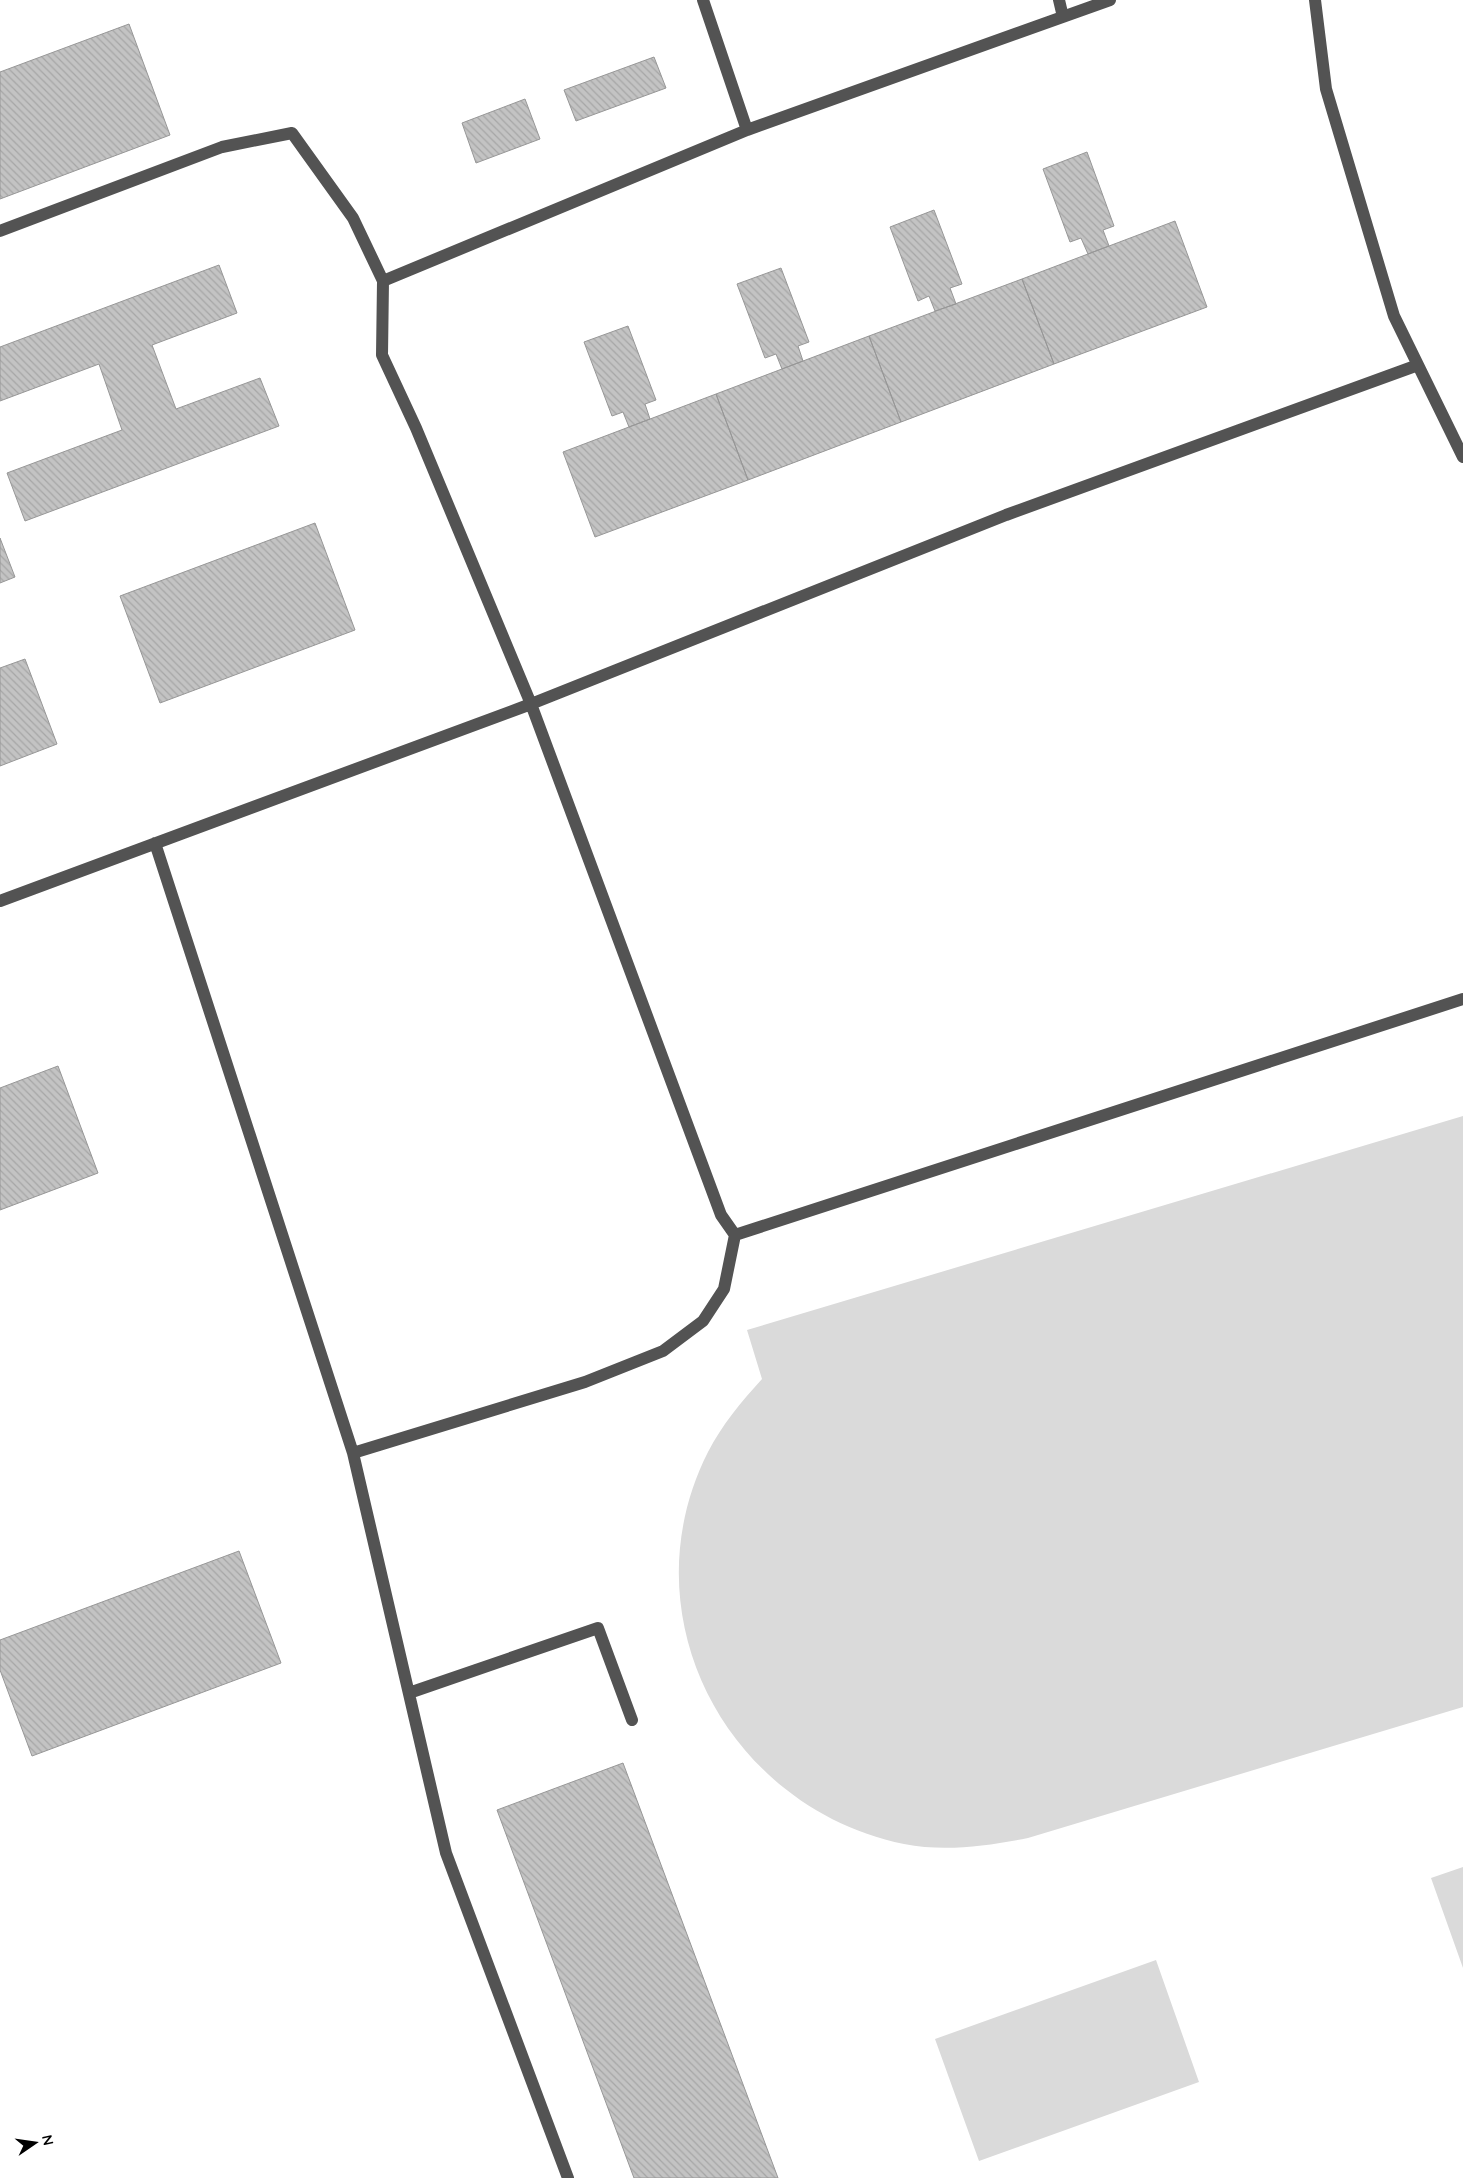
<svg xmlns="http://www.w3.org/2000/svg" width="1463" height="2178" font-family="Quicksand,sans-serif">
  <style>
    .grass { fill: #dadada }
    .building { fill: url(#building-back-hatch); stroke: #979797 }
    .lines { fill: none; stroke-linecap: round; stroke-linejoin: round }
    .minor { stroke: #535353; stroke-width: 12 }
  </style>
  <defs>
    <pattern id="building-back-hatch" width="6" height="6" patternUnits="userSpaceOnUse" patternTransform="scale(1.25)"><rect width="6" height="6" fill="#c3c3c3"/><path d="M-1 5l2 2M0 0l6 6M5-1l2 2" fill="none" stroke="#a6a6a6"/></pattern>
  </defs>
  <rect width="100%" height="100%" fill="#fff"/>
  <path class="grass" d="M1463 1116V1707L1028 1838C987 1846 945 1852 904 1844 728 1808 625 1616 708 1452 722 1425 741 1402 762 1379L747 1330Z
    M1463 1867V1968L1431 1878Z
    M1156 1960 1199 2082 979 2161 935 2039Z"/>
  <path class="building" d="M129 24 170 135 0 199V72Z
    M654 57 666 88 576 121 564 90Z
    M525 99 540 139 476 163 462 123Z
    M1087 152 1114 226 1103 230 1109 246 1088 254 1081 238 1070 242 1043 169Z
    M934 210 962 284 950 288 956 304 935 311 929 296 918 301 890 227Z
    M1175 221 1207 307 1054 364 1022 279Z
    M219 265 237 313 152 345 176 409 260 378 279 426 25 521 7 473 122 430 99 364 0 401V347Z
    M781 268 809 342 798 346 803 361 782 369 776 354 765 358 737 284Z
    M1022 279 1054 364 901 422 869 336Z
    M628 326 656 400 645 404 650 419 629 427 623 412 612 416 584 342Z
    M869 336 901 422 748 480 716 394Z
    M716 394 748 480 595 537 563 452Z
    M315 523 355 630 160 703 120 596Z
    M0 538 15 577 0 583Z
    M25 659 57 744 0 766V668Z
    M58 1066 98 1173 0 1210V1088Z
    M239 1551 281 1663 32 1756 0 1670V1640Z
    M623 1763 778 2178H634L497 1810Z"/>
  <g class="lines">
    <path class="minor" d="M703 0 747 130
      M1059 0 1063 17
      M1315 0 1326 89 1394 316 1463 457
      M0 231 222 147 292 133 353 218 383 281 382 355 416 428 531 704 721 1215 735 1235 724 1289 703 1321 663 1351 585 1382 353 1453
      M383 281 747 130 1110 0
      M155 843 353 1453 446 1853 568 2178
      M0 901 531 704 1006 515 1418 365
      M735 1235 1463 999
      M409 1693 598 1628 632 1720"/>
  </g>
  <g transform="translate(35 2143) rotate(77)" stroke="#ffffff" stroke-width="4" paint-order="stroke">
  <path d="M0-4L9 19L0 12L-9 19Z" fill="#000000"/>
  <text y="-8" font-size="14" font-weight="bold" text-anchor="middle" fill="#000000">N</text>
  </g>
</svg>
